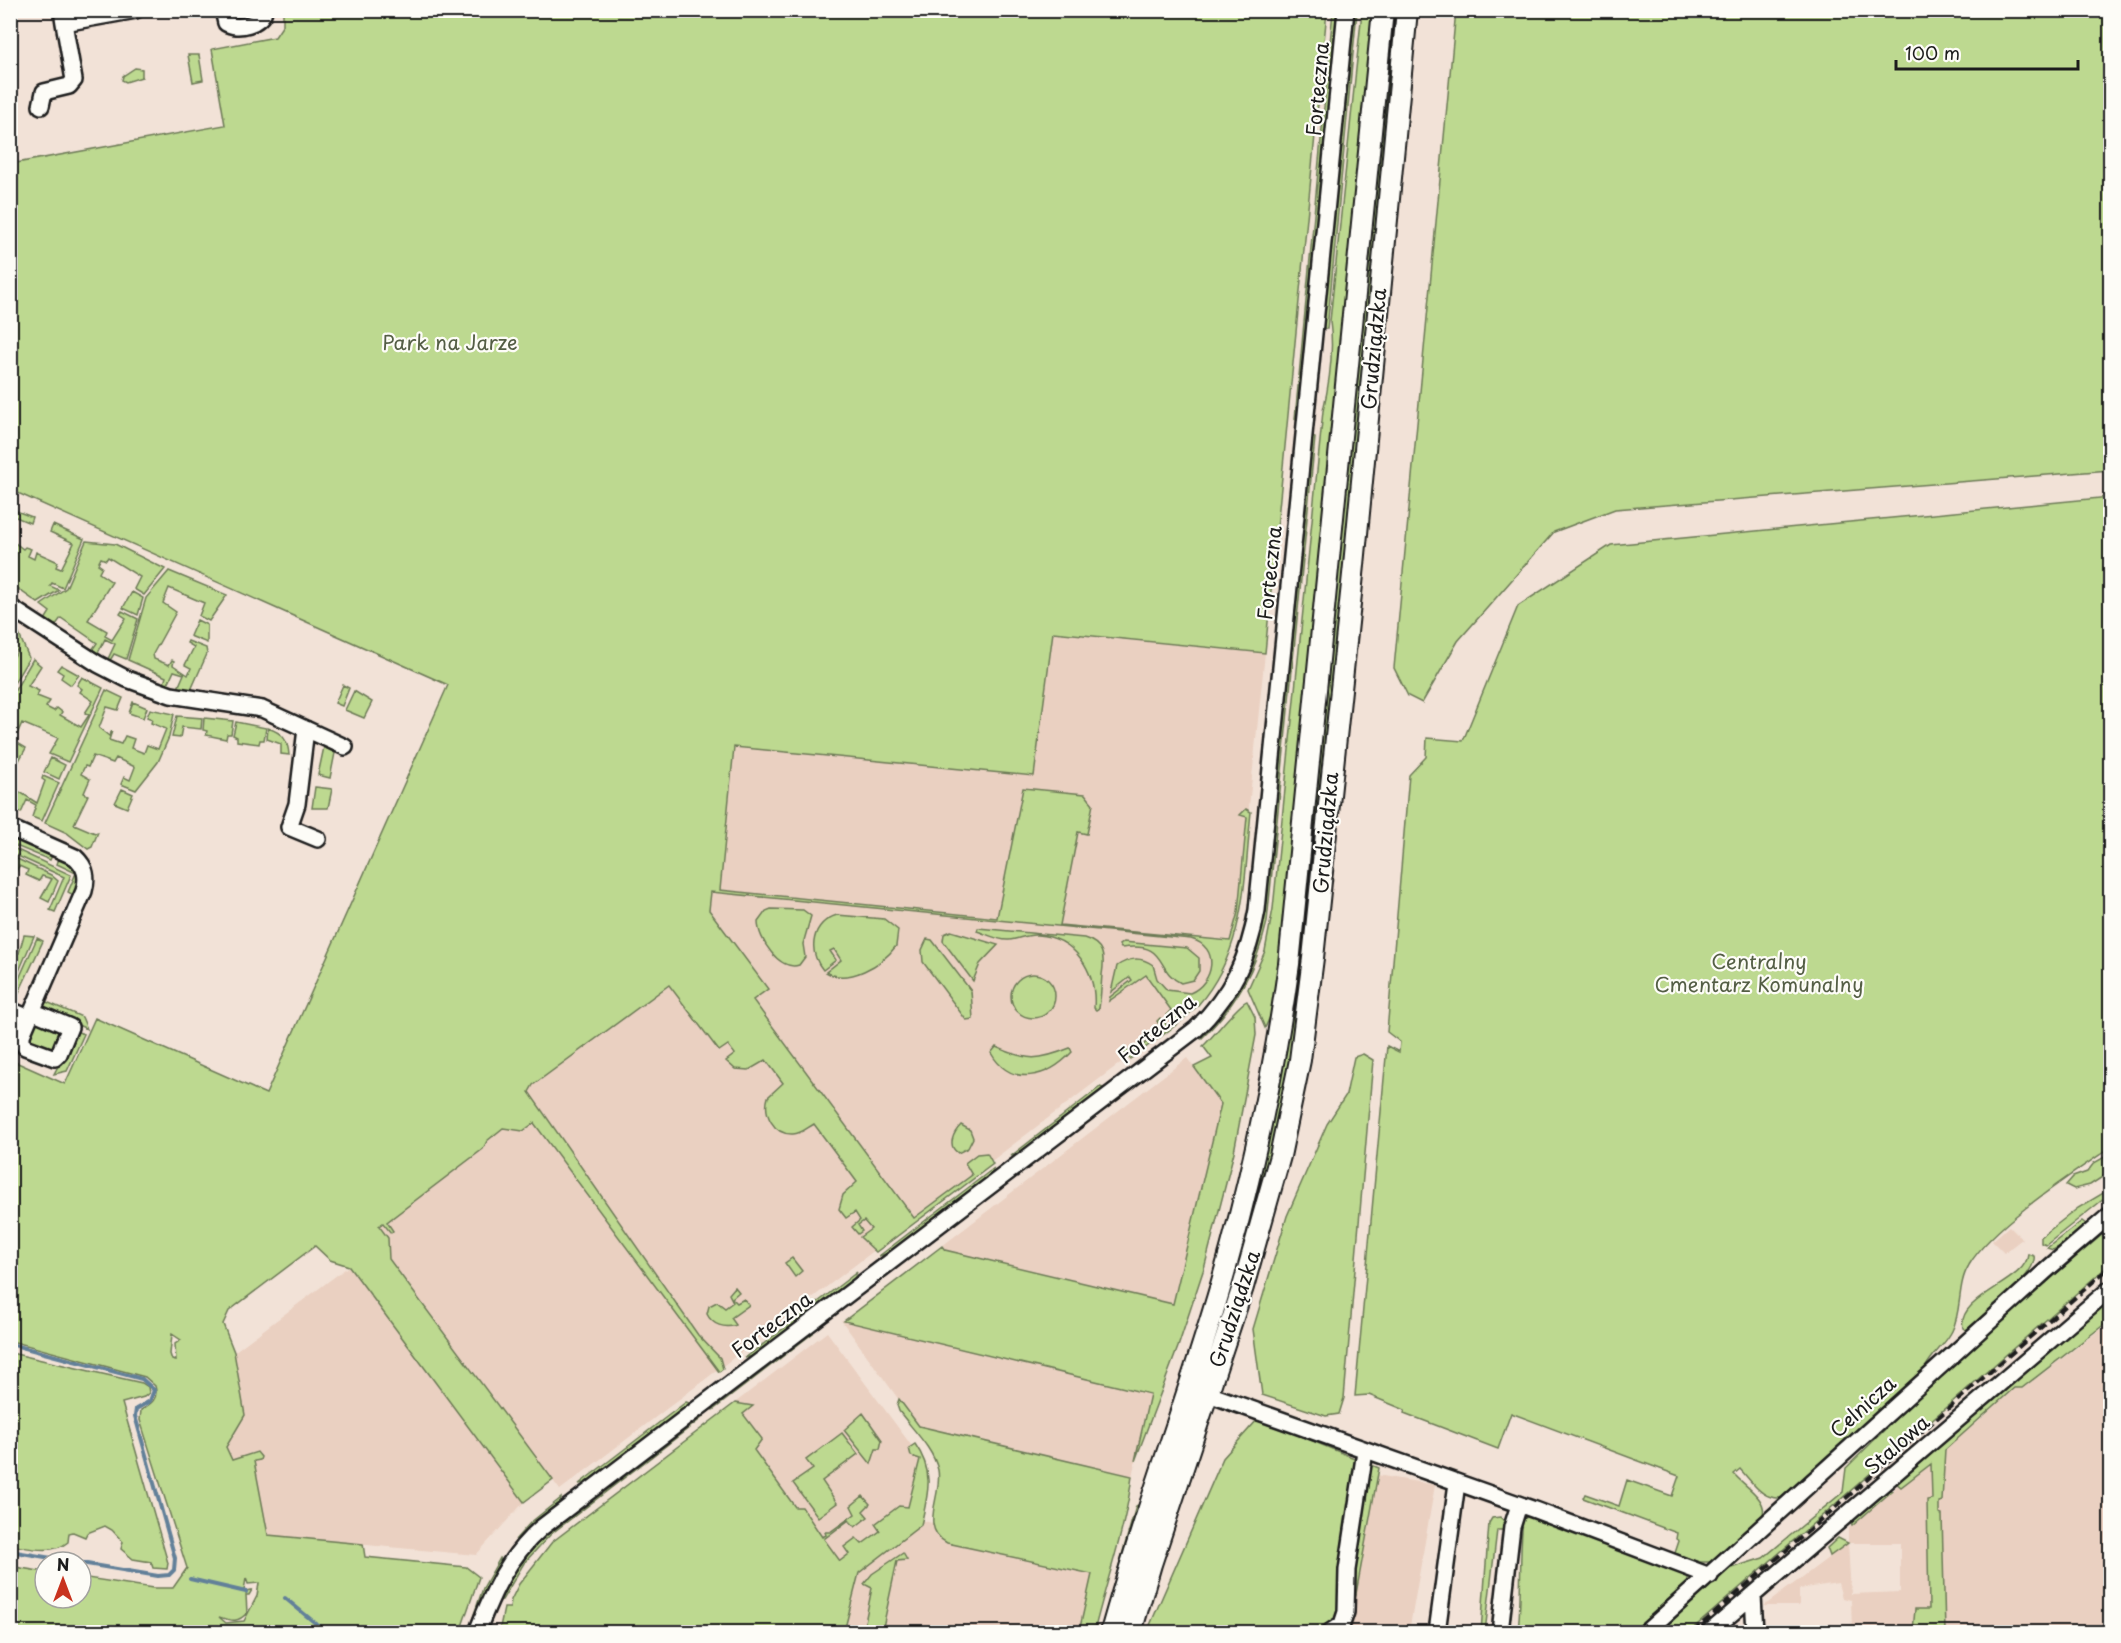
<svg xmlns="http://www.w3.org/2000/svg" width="2121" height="1643" font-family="'Playpen Sans',sans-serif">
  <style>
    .built { fill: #ead0c1; fill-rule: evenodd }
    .green { fill: #bdd990; stroke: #6c7a56; stroke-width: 1.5; fill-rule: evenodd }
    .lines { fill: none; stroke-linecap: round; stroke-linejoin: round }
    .stream { stroke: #628099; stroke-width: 4 }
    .minor-casing { stroke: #1c1c1c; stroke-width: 20 }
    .major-casing { stroke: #1c1c1c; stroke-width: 24 }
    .minor { stroke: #fdfcf7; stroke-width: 15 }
    .major { stroke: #fdfcf7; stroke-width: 20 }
    .rail { stroke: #1c1c1c; stroke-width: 4; stroke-dasharray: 9 4.5; stroke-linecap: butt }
    .labels { text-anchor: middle; stroke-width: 4.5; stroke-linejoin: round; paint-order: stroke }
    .street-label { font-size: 20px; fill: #1c1c1c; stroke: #fdfcf7 }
    .park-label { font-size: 20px; fill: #545e45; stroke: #fdfcf7 }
  </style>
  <rect width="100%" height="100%" fill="#f2e2d7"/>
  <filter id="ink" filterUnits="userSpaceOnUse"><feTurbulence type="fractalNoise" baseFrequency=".0167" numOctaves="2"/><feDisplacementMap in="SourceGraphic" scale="12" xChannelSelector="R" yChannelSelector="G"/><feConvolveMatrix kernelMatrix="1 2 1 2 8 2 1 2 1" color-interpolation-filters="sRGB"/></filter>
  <g filter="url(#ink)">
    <path class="built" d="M1053 632 1265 653 1238 912 1230 941 1208 984 1178 1019 560 1490 356 1214 723 746 1034 775Z
      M1187 1058 1221 1104 1173 1304 945 1250 942 1246Z
      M2009 1226 2022 1239 2004 1253 1992 1241Z
      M349 1266 524 1502 476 1555 268 1536 253 1456 231 1463 226 1447 245 1415 234 1352Z
      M841 1320 1151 1394 1132 1476 918 1426Z
      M2110 1322V1632H1852L1851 1600 1842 1598 1838 1583 1799 1589V1606H1764L1848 1543V1529L1933 1455 1979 1421 2013 1389H2022ZM1848 1543H1900V1592L1851 1594Z
      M827 1332 920 1457 907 1517 1110 1565 1091 1632H824L723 1412Z
      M1377 1475 1435 1485 1409 1632H1349Z"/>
    <path class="green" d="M1456 10 2110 11V470L1615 509 1554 532 1458 641 1422 703 1408 696 1394 668Z
      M229 11H258L255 15 241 19 233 16Z
      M283 11H1327L1265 653 1053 632 1034 776 734 747 720 890 997 918 1023 788 1085 794 1093 804 1087 834 1078 832 1060 925 1230 941 1238 912 1247 817 1240 815 1246 809 1251 812C1244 881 1246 950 1198 1005 1180 1025 1152 1042 1130 1059L1124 1052 1125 1047 1131 1054 1163 1030 1157 1021 1160 1018 1167 1025 1172 1022 1167 1014 1171 1010 1146 975 1109 1001 1110 997 1132 980 1130 977 1111 992 1117 966C1129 958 1140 956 1153 965L1157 979 1167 990 1190 993C1214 983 1221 947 1191 939L711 892 709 910 768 989 753 1000 914 1218 972 1175 965 1163 977 1154 987 1153 993 1164 876 1252 860 1237 871 1229 864 1221 858 1225 862 1231 858 1234 852 1227 860 1220 855 1212 846 1218 839 1209 843 1195 857 1182 814 1124C807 1128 801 1134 793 1134 773 1135 763 1113 768 1097L783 1083 766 1060 749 1070 735 1069 726 1061 735 1054 728 1045 719 1051 669 985 533 1085 529 1092 698 1335 720 1358 723 1369 719 1372 717 1369 534 1123 523 1131 503 1128 487 1141 483 1149 387 1222 393 1231 391 1233 383 1223 379 1226 388 1238 389 1259 553 1480 524 1502 349 1266 330 1260 315 1246 229 1311 223 1324 234 1352 245 1415 226 1447 232 1460 257 1452 261 1457 260 1460 254 1461 268 1535 363 1544 365 1557 466 1567 479 1577 460 1632H11V1558L15 1567 45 1572V1598H81V1577L153 1588H173L187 1568 140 1420 141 1410C151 1404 159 1399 155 1386L145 1377 11 1341V1060L65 1084 95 1018 266 1094 448 685 11 490V164L225 125 212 49 275 37 283 25ZM172 1334 181 1340 175 1344 176 1361 172 1360 170 1354ZM246 1578 248 1584 259 1583 257 1596 244 1621 226 1623 219 1617C230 1620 237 1624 247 1613L246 1595H249L252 1590 244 1591Z
      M1333 11H1340L1300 423 1295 419Z
      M1354 11H1357L1327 329H1324L1322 318Z
      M1362 11H1375L1276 1003 1265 1028 1248 989 1265 951 1273 909 1323 411C1330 381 1334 351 1330 321Z
      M1389 11H1400L1305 976 1280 1123 1222 1328 1213 1348H1210L1263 1165 1285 1046Z
      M188 55H199L203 80 193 82Z
      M135 68 142 69V77L126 82 122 80 123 76Z
      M1311 437 1315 438 1267 922C1256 969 1237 1004 1202 1038V1034C1236 1000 1247 976 1261 930Z
      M2110 497V1148C2072 1174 1992 1226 1969 1265 1957 1284 1962 1311 1952 1331 1945 1345 1932 1354 1925 1368L1785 1497C1764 1503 1753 1483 1740 1469L1734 1474C1744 1486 1770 1500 1762 1517L1713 1562H1698L1675 1553 1679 1541 1676 1539 1677 1533 1583 1498 1585 1494 1619 1506 1627 1480 1672 1496 1679 1476 1511 1413 1498 1449 1404 1413 1405 1410 1369 1395 1355 1396 1387 1046 1399 1052 1400 1042 1387 1032 1409 775 1426 757 1427 738 1463 741 1518 606 1611 545Z
      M11 509 32 517 30 523 11 515Z
      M53 525 84 539 63 588 52 583 50 586 59 590 38 603 11 584V540L23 549 25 547 31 549 28 556 34 559 36 552 58 562 56 567 61 569 74 543 50 532Z
      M86 541 115 544 165 569 144 595 134 589 140 577 108 557 106 560 101 558 98 564 102 567 99 573 112 582 88 620 107 631 105 636 112 640 126 618 120 614 122 611 138 619 126 659 114 654 109 662 107 661 115 644 105 639 97 655 92 650 97 643 61 618 55 626 45 620 50 612 41 605 66 588Z
      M169 571 227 595 209 621 199 616 204 603 169 588 163 603 176 612 153 654 154 659 169 665 172 660 174 661 173 665 188 675 191 668 185 665 194 647 187 643 188 641 206 648 207 654 191 690 180 691 178 688 184 674 174 671 167 686H163L166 677 128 660 146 598Z
      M132 592 143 598 138 615 123 608Z
      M197 620 207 625V643L190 636Z
      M11 627 18 632 29 658 11 688V662L17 651 11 646Z
      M33 659 41 666 28 686 39 691 37 696 50 701 46 707 54 711 57 708 62 712 60 715 81 727 89 715 85 713 93 701 80 692 82 689 77 685 82 677 103 688 68 762 49 754 58 738 22 723 14 741 26 748 11 775V697Z
      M61 665 79 675 71 685 61 678 63 674 57 670Z
      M343 685 349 688 342 706 335 703Z
      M106 690 123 698 118 710 107 707 99 728 109 736 112 731 109 740 121 744 125 736 134 739 131 748 144 753 147 745 158 749 166 729 151 723 152 719 147 717 150 709 174 714 169 737 158 762 136 790 121 784 124 777 130 780 135 767 116 758 113 763 93 756 88 767 85 766 81 774 90 779 84 793 88 795 74 824 95 833 98 832 92 847 88 849 67 833 45 823Z
      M354 691 372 702 364 718 345 710Z
      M133 702 147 708 143 718 129 713Z
      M177 716 202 718 201 729 182 727 180 738 172 737Z
      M204 718 233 721 231 734H227L226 739 206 735 207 731 203 730Z
      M236 722 266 728 264 740H260L259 744 237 741V737L233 735Z
      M268 728C282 733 288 739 289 755L281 754V744L267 739Z
      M324 747 335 753 330 778 318 775Z
      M51 758 65 765 59 779 44 772Z
      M43 776 59 783 42 821 32 817 36 805 27 800 21 813 11 808V788L13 789 12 793 18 796 20 792 37 803 45 781 42 779Z
      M315 787 332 789 328 808H312Z
      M122 789 133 794 127 808 115 803Z
      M11 834 53 853 50 860 11 844Z
      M11 847 71 875 55 912 50 910 64 877 11 853Z
      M11 856 51 875 58 881 49 902 41 898 52 879 42 876 39 881 26 875 28 870 19 866 12 879 17 882 15 886 11 885Z
      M60 856 72 862 80 875 75 896 68 892 76 873 57 864Z
      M771 909 803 910 811 916 803 944 805 957 799 965C780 972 758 939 758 922L766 911Z
      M837 915 884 919 898 930 896 946C882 965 848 985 826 972L841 960 834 949 830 951 836 960 823 970C807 950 812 923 837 915Z
      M978 928 1084 938C1104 944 1105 956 1102 975 1101 986 1101 997 1099 1008L1096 1010 1094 1008C1097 972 1075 937 1037 935 1027 934 1019 939 1009 940 1000 941 986 934 977 931Z
      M951 931 998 945 980 964 973 981 943 941 944 934Z
      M24 935 34 936 11 990 14 977 11 976V950L19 953Z
      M37 938 43 941 13 1005 11 1004V997Z
      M927 939 932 940 971 991 973 1019 966 1020 923 962 922 950Z
      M1123 942 1187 948 1199 958V971L1193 980 1181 983C1154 970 1169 941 1121 948L1119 945Z
      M1011 996a22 22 0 1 1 44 0a22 22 0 1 1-44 0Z
      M42 1000 82 1017 87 1029 44 1010Z
      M1247 1001 1255 1017 1256 1035 1234 1152 1205 1265 1178 1347 1135 1461 1150 1394 844 1321 942 1246 945 1250 1173 1304 1221 1104 1194 1067 1212 1058 1203 1046C1213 1037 1239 1003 1247 1001Z
      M34 1018 58 1031 60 1034 55 1047C45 1050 34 1045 29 1036Z
      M78 1032 84 1034 67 1071 54 1074 75 1033Z
      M996 1047C1028 1061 1038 1061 1070 1048L1072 1052C1048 1078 1011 1088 991 1053Z
      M1363 1054 1373 1060 1344 1398 1339 1414 1326 1416 1262 1395 1253 1329 1287 1216 1327 1124 1346 1095 1354 1057Z
      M1100 1087 1106 1089 1023 1153 1011 1156Z
      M961 1125 970 1130 973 1138 968 1148 958 1153C947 1146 953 1133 961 1125Z
      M2110 1154V1172L2090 1185 2074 1189 2066 1185 2073 1177 2087 1172 2094 1163Z
      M994 1168 989 1178 889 1253 879 1256Z
      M2110 1189V1194L2046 1245 2041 1243V1237L2078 1208Z
      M2082 1221 2086 1224 2066 1243 2053 1250 2047 1248Z
      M2110 1228V1264L1689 1632H1656L1728 1569 1763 1558 1843 1492 1846 1468 1954 1361Z
      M2028 1254 2034 1256C2038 1275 1982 1317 1966 1330L1963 1328C1956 1296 2027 1282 2028 1254Z
      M792 1258 802 1271 795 1277 785 1263Z
      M857 1272 852 1283 757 1355 745 1358Z
      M735 1287 739 1292 732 1298 737 1303 744 1299 749 1305 731 1318 736 1325C725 1329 712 1325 707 1314L709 1306 717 1302 725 1308 733 1302 729 1294Z
      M2110 1296V1320L2022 1388H2014L1945 1450 1942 1501 1939 1502V1514L1942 1515 1945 1632H1909L1913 1631 1915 1609H1929L1927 1500 1932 1499 1931 1464 1901 1487 1895 1482Z
      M810 1331 813 1333 713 1410 710 1406Z
      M11 1353 142 1383 148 1387 149 1393 144 1397 122 1403 168 1563 167 1569 153 1568 151 1562 133 1559 121 1549 123 1542 112 1530 105 1526 87 1533 85 1537 73 1532 69 1533 68 1542C53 1555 29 1548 11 1545Z
      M899 1399 919 1426 1132 1476C1126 1527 1106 1582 1094 1632H1079L1092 1574 947 1543C918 1527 943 1496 938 1470 933 1448 912 1429 899 1411L897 1405Z
      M686 1402 693 1404 589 1482 579 1484Z
      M735 1403 753 1406 743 1414 762 1439 754 1450 795 1507H802L822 1537 826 1535 825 1532H830L855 1514 851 1506 863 1496 870 1504 863 1511 868 1517 855 1527 849 1520 824 1539 840 1561 849 1554 844 1547 856 1538 862 1544 880 1531 875 1524 899 1506 908 1507 920 1459 911 1456 909 1448 915 1444C935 1472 928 1494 921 1525L859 1573 844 1632H499L504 1608H510L511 1600 519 1584 552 1542Z
      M701 1413 702 1418 551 1534 524 1563 502 1600 497 1601 520 1559 539 1539Z
      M863 1413 882 1440 880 1449H876L871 1464 844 1430Z
      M1258 1419 1379 1468 1349 1632H1147L1223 1458Z
      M842 1433 858 1454 822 1481 837 1503 818 1517 793 1483 813 1469 806 1460Z
      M1888 1489 1892 1491 1852 1526 1850 1521Z
      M561 1498 560 1504 515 1540 530 1523Z
      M1142 1503 1103 1632H1100L1136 1506Z
      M1529 1516 1688 1575V1583L1635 1632H1518C1522 1594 1519 1557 1523 1519Z
      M1500 1517 1506 1523V1530H1497L1485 1632H1481L1489 1523 1492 1518Z
      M1838 1538 1848 1543 1830 1556 1827 1548Z
      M903 1553 907 1560 897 1561 882 1632H863L872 1588 864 1584 872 1574Z
      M500 1558 501 1563 487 1589 472 1632H468L483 1588Z"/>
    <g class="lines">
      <path class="stream" d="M10 1344 142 1379 154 1390 150 1401 136 1409 135 1416 175 1558 174 1570 169 1575 158 1576 81 1563
        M10 1551 75 1562
        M190 1579 246 1592
        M285 1598 326 1632"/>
      <defs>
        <path id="minor" d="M62 10 64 23 136 10
          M223 10 226 23C237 30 262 24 264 10
          M41 106 44 92 69 86 74 80 64 23
          M10 607 98 664 127 679 171 695 262 709 345 747
          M306 729 297 804 289 827 318 839
          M10 828 75 857C86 867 88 877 84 891L22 1035V1042L25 1047 55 1058 59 1054 70 1027 32 1011
          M10 1010 29 1018
          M1200 1391 1535 1510 1710 1576
          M1753 1596 1755 1632
          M477 1632C493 1591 508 1557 541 1528L1196 1029C1231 995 1249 958 1257 910L1346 10
          M1330 1632 1342 1624 1346 1612 1347 1570 1365 1451
          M1437 1632 1457 1483
          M1500 1632 1512 1527 1519 1505
          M1646 1632 2051 1266 2110 1215
          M1710 1632 2110 1289"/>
        <path id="major" d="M1111 1632C1143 1515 1187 1402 1221 1285 1251 1180 1274 1073 1289 964L1383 10
          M1131 1632 1151 1564 1243 1287 1280 1156 1300 1060 1313 958 1354 565 1407 10"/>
      </defs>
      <use href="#minor" class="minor-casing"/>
      <use href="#major" class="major-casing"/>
      <use href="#minor" class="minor"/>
      <use href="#major" class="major"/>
      <path class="rail" d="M1693 1632 2110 1267"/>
    </g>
  </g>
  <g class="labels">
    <g class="street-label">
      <text transform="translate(1318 89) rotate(-85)" y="7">Forteczna</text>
      <text transform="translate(1374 349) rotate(-85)" y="7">Grudziądzka</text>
      <text transform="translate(1270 573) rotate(-84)" y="7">Forteczna</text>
      <text transform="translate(1326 833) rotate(-85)" y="7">Grudziądzka</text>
      <text transform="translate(1157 1029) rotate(-40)" y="7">Forteczna</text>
      <text transform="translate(1235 1309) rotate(-72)" y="7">Grudziądzka</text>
      <text transform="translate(772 1325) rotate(-37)" y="7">Forteczna</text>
      <text transform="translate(1863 1407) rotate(-42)" y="7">Celnicza</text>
      <text transform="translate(1897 1445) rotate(-41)" y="7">Stalowa</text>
    </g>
    <g class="park-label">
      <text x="450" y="350">Park na Jarze</text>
      <text x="1759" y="969">Centralny<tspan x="1759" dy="23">Cmentarz Komunalny</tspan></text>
    </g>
  </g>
  <rect width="2121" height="1643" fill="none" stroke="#fdfcf7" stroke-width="36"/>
  <rect x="18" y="18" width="2085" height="1607" fill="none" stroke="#1c1c1c" stroke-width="2" filter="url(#ink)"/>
  <g transform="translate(63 1580)"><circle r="28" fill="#fdfcf7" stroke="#a3a29f" stroke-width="1.5"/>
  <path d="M0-4.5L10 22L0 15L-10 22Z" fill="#c8321e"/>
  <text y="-9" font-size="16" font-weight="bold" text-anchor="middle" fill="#1c1c1c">N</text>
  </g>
  <path d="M1896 60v9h182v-9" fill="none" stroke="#1c1c1c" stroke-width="3"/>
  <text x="1905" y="60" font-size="18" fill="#1c1c1c" stroke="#fdfcf7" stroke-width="4.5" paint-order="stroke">100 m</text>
</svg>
